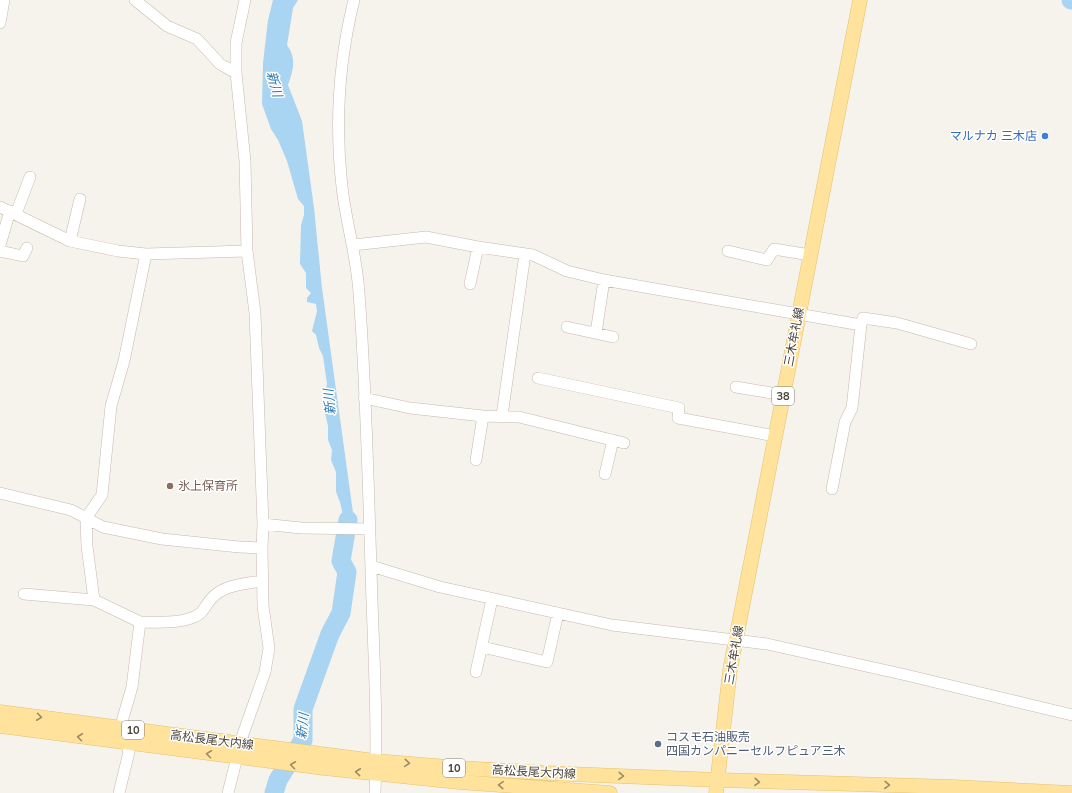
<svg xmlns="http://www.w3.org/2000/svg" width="1072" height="793" font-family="Mulish,'Noto Sans JP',sans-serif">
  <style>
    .water { fill: #a9d4f2 }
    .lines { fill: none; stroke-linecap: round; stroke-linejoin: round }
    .river { stroke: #a9d4f2; stroke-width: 19 }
    .minor-casing { stroke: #c2bbae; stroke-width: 12 }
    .major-casing { stroke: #e6c16a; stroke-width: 15 }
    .minor { stroke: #fff; stroke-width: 11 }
    .major { stroke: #ffe39c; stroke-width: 14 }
    .oneway { stroke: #9c8c66 }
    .shop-dot { fill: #3f7fe0; stroke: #fff; stroke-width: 1.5 }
    .education-dot { fill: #8d6e63; stroke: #fff; stroke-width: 1.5 }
    .service-dot { fill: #5c6f8a; stroke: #fff; stroke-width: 1.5 }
    .labels { text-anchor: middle; stroke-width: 3; stroke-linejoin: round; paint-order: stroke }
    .shield { fill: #fff; stroke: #817c74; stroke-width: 1 }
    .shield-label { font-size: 11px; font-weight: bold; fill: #4b4439 }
    .shop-label { font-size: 12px; fill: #366cbe; stroke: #fff; text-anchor: end }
    .street-label { font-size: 12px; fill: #4b4439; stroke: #fff }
    .education-label { font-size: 12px; fill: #785e54; stroke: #fff; text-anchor: start }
    .service-label { font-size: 12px; fill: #4e5e75; stroke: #fff; text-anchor: start }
    .water-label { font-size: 13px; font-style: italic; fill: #2e7ab2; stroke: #fff }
  </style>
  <rect width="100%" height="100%" fill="#f6f3ec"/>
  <path class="water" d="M273 0H298L293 8 287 45C297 58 293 71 288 85L302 121 314 208 322 288 354 520 351 545H344L343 515 340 502 336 492V472L331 460 332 450 328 440V426L325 413 328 405 324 396 327 384 323 356 319 348 316 335 312 331 317 311 316 304 307 302V298L311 293 306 288V273L300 264 301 225 304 215V206L298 199 287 161 278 140 271 129 262 104 263 63 268 20Z
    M271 778 284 779 278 789 276 793H268Z"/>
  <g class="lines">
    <path class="river" d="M1071 0H1072
      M274 793 278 780 303 740V709L330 634 341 613 347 572 341 561 348 520"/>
    <defs>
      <path id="minor" d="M135 0 167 26 197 39 220 64 236 73
        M245 0 236 43V73L245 161 247 251 255 313 263 524
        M354 0C339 60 335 125 342 187 346 223 357 257 359 293 366 385 368 477 371 569 373 644 378 718 375 793
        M0 23 4 0
        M0 207 70 241 118 251 146 254 247 251
        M16 214 30 177
        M70 241 80 199
        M0 245 10 211
        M353 245 426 237 478 247 533 255 567 271 604 280 861 325 863 318 897 323 971 344
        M0 251 23 256 27 248
        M728 251 767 260 774 249 810 255
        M470 284 478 247
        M567 327 613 337
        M596 333 604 280
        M538 378 679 408 678 418 775 436
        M736 387 783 395
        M364 398 410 408 483 416 519 417 624 443
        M502 416 525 254
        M476 460 483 416
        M605 474 613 440
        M832 489 845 422 852 408 861 325
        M0 493 71 510 103 527 162 539 239 547 262 548 263 524 301 528 370 529
        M371 566 440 587 612 625 767 644 906 675 1072 715
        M24 594 94 600
        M140 622C158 622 177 624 194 617 204 613 204 607 211 599 223 585 244 584 261 581
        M482 647 547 662 558 613
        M476 672 492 599
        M119 793 129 752 121 729 123 718 132 687 140 622 94 600 87 546 86 518 102 495 111 406 124 361 146 254
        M228 793 242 737 265 672 269 648 263 606 262 548"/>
      <path id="major" d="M0 712 375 761 460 768 545 773 718 780 954 787 1072 793
        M0 726 324 768 459 782 610 793
        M716 793 730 670 860 0"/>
    </defs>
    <use href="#minor" class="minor-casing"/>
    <use href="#major" class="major-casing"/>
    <use href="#minor" class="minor"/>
    <use href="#major" class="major"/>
  </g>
  <defs><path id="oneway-chevron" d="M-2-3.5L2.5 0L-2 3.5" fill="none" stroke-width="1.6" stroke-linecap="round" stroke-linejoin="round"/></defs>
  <g class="oneway">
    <use href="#oneway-chevron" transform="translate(39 717) rotate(8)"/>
    <use href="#oneway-chevron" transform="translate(80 737) rotate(-173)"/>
    <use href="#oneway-chevron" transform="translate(209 754) rotate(-172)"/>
    <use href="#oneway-chevron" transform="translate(407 763) rotate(5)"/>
    <use href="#oneway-chevron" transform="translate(293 765) rotate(-173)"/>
    <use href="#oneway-chevron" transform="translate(358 772) rotate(-174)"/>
    <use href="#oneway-chevron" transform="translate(621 776) rotate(3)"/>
    <use href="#oneway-chevron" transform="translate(757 782) rotate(2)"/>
    <use href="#oneway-chevron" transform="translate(501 785) rotate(-176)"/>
    <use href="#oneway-chevron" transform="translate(887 785) rotate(2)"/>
  </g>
  <circle class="shop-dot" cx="1045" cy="136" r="4"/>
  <circle class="education-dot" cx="170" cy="486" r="4"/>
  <circle class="service-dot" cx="658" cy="744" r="4"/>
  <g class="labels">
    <g class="shield">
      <rect x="772" y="387" width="22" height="18" rx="3"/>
      <rect x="122" y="721" width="22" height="18" rx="3"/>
      <rect x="443" y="759" width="22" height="18" rx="3"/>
    </g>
    <g class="shield-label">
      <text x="783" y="400">38</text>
      <text x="133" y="734">10</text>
      <text x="454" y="772">10</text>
    </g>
    <g class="shop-label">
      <text x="1037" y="140">マルナカ 三木店</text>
    </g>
    <g class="street-label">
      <text transform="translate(794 337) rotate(-79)" y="4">三木牟礼線</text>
      <text transform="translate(734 655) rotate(-80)" y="4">三木牟礼線</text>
      <text transform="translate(212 740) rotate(7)" y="4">高松長尾大内線</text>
      <text transform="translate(534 772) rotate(3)" y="4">高松長尾大内線</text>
    </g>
    <g class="education-label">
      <text x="178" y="490">氷上保育所</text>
    </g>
    <g class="service-label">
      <text x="666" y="741">コスモ石油販売<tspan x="666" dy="14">四国カンパニーセルフピュア三木</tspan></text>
    </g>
    <g class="water-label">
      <text transform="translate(275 84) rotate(75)" y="5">新川</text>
      <text transform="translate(329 402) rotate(-96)" y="5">新川</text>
      <text transform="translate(302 726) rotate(-84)" y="5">新川</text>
    </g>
  </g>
</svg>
